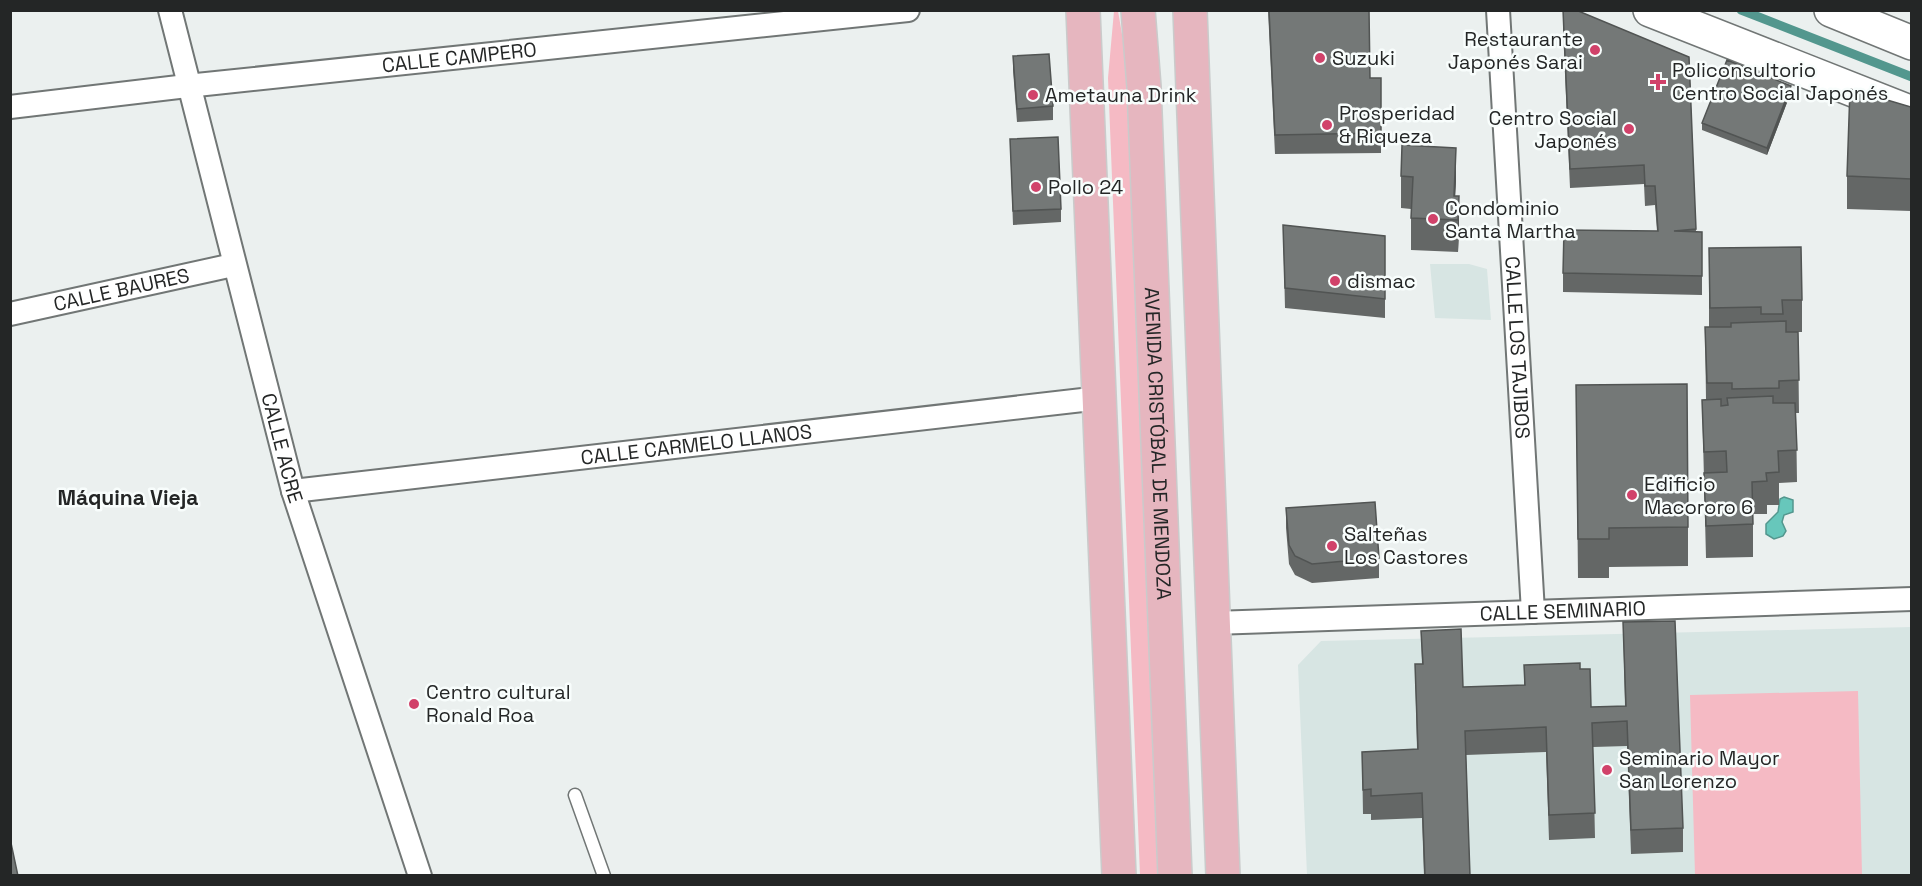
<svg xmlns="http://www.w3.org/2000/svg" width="1922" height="886" font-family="'Space Grotesk',sans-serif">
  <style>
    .built { fill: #d7e5e3 }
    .green { fill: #f5bac4 }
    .water { fill: #67c7bb; stroke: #53978e; stroke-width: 1.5 }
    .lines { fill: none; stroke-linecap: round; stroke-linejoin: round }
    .stream { stroke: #53978e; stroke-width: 9 }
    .lane-casing { stroke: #717675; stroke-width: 15 }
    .street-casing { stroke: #717675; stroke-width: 26 }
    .secondary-casing { stroke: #717675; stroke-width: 36 }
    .primary-casing { stroke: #cacbcb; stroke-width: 36 }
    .lane { stroke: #fff; stroke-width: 12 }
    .street { stroke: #fff; stroke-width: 22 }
    .secondary { stroke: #fff; stroke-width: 33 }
    .primary { stroke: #e6b6bf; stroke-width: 33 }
    .wall { fill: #646766 }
    .shaded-wall { fill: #515453 }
    .building { fill: #747877; stroke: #515453; stroke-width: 1.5 }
    .poi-dot { fill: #d1426a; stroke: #f8fdfc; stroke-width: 2 }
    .labels { text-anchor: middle; stroke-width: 5; stroke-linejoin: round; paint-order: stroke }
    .poi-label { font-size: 20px; fill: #242626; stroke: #f8fdfc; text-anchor: start }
    .street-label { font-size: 20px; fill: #242626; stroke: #f8fdfc }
    .neighbourhood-label { font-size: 21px; font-weight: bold; fill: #242626; stroke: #f8fdfc }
  </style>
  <rect width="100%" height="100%" fill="#ebf0ef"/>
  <path class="built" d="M1430 264H1469L1487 269 1491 320 1435 318Z
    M1911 627V875H1307L1298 665 1321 641Z"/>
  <path class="green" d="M1114 11H1118L1126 57 1163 875H1140L1108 78Z
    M1858 691 1862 875H1695L1690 695Z"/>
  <path class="water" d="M1784 497 1793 500V512L1784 515 1782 522 1786 531 1783 536 1774 539 1766 534V524L1778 512 1780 499Z"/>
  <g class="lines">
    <path class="stream" d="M1741 10 1912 77"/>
    <defs>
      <path id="lane" d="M575 795 604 876"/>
      <g id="street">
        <path id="s1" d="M170 10 293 491 420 876"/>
        <path id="s2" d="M1498 10 1533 612"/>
        <path id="s3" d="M10 107 187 86 908 10"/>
        <path id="s4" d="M10 314 233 265"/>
        <path id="s5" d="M293 491 1100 398"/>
        <path id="s6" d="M1213 623 1912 599"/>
      </g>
      <path id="secondary" d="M1650 10 1912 113
        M1831 10 1912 43"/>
      <g id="primary">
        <path d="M1083 10 1119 876"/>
        <path id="s7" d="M1138 10 1144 87 1175 876"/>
        <path d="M1190 10 1223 876"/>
      </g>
    </defs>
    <use href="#lane" class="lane-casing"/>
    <use href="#street" class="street-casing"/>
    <use href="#secondary" class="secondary-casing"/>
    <use href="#primary" class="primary-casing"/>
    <use href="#lane" class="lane"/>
    <use href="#street" class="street"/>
    <use href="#secondary" class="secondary"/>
    <use href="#primary" class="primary"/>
  </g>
  <path class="wall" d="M1268 10H1369L1370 78H1381V153L1275 154Z
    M1563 10 1689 57 1696 232H1702V295L1563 292V273L1657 231 1655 205 1645 206 1644 184 1570 188 1563 29Z
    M1013 56 1053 106V120L1017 122 1013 70Z
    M1791 92 1767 155 1702 130V123Z
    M1911 107V211L1847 209V176Z
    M1010 139 1061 209V222L1013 225Z
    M1401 176 1456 180 1455 196 1459 228 1458 252 1411 250V209L1401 208Z
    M1283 225 1385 236V318L1285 308Z
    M1709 248 1802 300V332H1798L1799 413H1796L1797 482 1779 483V505H1767V514H1753V557L1706 558 1702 400H1706L1705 327H1709Z
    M1576 385 1688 527V566L1609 567V578H1578Z
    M1286 508 1379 558V578L1312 583 1295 575 1289 564 1286 528Z
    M1623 622 1683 828V852L1631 854 1627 746 1593 747 1595 838 1549 840 1546 752 1466 755 1470 876H1424L1422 818 1371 820V814H1363L1362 752 1417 749 1415 664H1422L1421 631 1463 687 1524 686V665L1580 669 1591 707 1625 706Z"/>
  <path class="shaded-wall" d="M1791 86V92L1767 155V148Z
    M1456 148V180L1454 220V196Z
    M1459 196V228L1458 252V220Z"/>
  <path class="building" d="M1269 10H1369L1370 78H1381V133L1275 135Z
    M1563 10H1576L1689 57 1696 229 1674 231 1702 232V276L1563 273 1564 230 1658 231 1655 186H1645L1644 165 1570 169Z
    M1049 54 1053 106 1017 109 1013 56Z
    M1727 60 1791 86 1767 148 1702 123Z
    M1850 89 1911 107V179L1847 176Z
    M1058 137 1061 209 1013 211 1010 139Z
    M1402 145 1456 148 1454 196H1459L1458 220 1411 218 1413 177 1401 176Z
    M1283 225 1385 236V299L1285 288Z
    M1801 247 1802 300H1782L1783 314H1761V307L1710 308 1709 248Z
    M1786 321V332H1798L1799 380 1779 381V388L1732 389V383H1707L1705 327H1731V323Z
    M1687 384 1688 527 1609 528V539H1578L1576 385Z
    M1773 396V403H1795L1797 450 1778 451 1779 472 1766 473 1767 481 1752 482 1753 524 1706 526 1704 473 1727 472 1726 451 1704 452 1702 400 1721 399V406L1728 405 1727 398Z
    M1375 502 1379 558 1312 564 1295 556 1289 545 1286 508Z
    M1675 621 1683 828 1631 830 1627 721 1592 723 1595 813 1549 815 1546 727 1465 731 1470 876H1425L1422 793 1371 796V789L1363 790 1362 752 1418 749 1415 664H1423L1421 631 1461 629 1463 687 1525 685 1524 665 1580 663V669H1590L1591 707 1626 706 1623 622Z
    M10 843H11L18 876H10Z"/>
  <g class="poi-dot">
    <circle cx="1595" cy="50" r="6"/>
    <circle cx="1320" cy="58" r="6"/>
    <path d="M1655 73h6v6h6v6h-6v6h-6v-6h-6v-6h6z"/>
    <circle cx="1033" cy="95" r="6"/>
    <circle cx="1327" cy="125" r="6"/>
    <circle cx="1629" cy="129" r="6"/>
    <circle cx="1036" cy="187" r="6"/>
    <circle cx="1433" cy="219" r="6"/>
    <circle cx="1335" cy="281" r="6"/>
    <circle cx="1632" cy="495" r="6"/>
    <circle cx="1332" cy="546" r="6"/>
    <circle cx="414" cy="704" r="6"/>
    <circle cx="1607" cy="770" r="6"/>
  </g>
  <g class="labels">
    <g class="poi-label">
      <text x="1583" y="46" text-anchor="end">Restaurante<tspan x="1583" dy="23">Japonés Sarai</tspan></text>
      <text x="1332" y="65">Suzuki</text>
      <text x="1672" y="77">Policonsultorio<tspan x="1672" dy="23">Centro Social Japonés</tspan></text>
      <text x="1045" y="102">Ametauna Drink</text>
      <text x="1339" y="120">Prosperidad<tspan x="1339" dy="23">&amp; Riqueza</tspan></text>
      <text x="1617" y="125" text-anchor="end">Centro Social<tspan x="1617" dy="23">Japonés</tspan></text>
      <text x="1048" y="194">Pollo 24</text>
      <text x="1445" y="215">Condominio<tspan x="1445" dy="23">Santa Martha</tspan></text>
      <text x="1347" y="288">dismac</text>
      <text x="1644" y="491">Edificio<tspan x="1644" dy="23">Macororo 6</tspan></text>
      <text x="1344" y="541">Salteñas<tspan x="1344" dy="23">Los Castores</tspan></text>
      <text x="426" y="699">Centro cultural<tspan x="426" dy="23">Ronald Roa</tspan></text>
      <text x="1619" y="765">Seminario Mayor<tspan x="1619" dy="23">San Lorenzo</tspan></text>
    </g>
    <g class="street-label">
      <text dy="7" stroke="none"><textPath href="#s3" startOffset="452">CALLE CAMPERO</textPath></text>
      <text dy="7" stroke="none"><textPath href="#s4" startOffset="114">CALLE BAURES</textPath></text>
      <text dy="7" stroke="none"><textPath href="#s2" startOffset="338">CALLE LOS TAJIBOS</textPath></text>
      <text dy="7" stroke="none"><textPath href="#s7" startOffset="434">AVENIDA CRISTÓBAL DE MENDOZA</textPath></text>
      <text dy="7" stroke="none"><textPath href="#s5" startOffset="406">CALLE CARMELO LLANOS</textPath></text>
      <text dy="7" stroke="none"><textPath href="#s1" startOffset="452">CALLE ACRE</textPath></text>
      <text dy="7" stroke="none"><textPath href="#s6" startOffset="350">CALLE SEMINARIO</textPath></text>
    </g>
    <g class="neighbourhood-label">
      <text x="128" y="505">Máquina Vieja</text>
    </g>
  </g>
  <rect width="1922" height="886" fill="none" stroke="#242626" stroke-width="24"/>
</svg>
